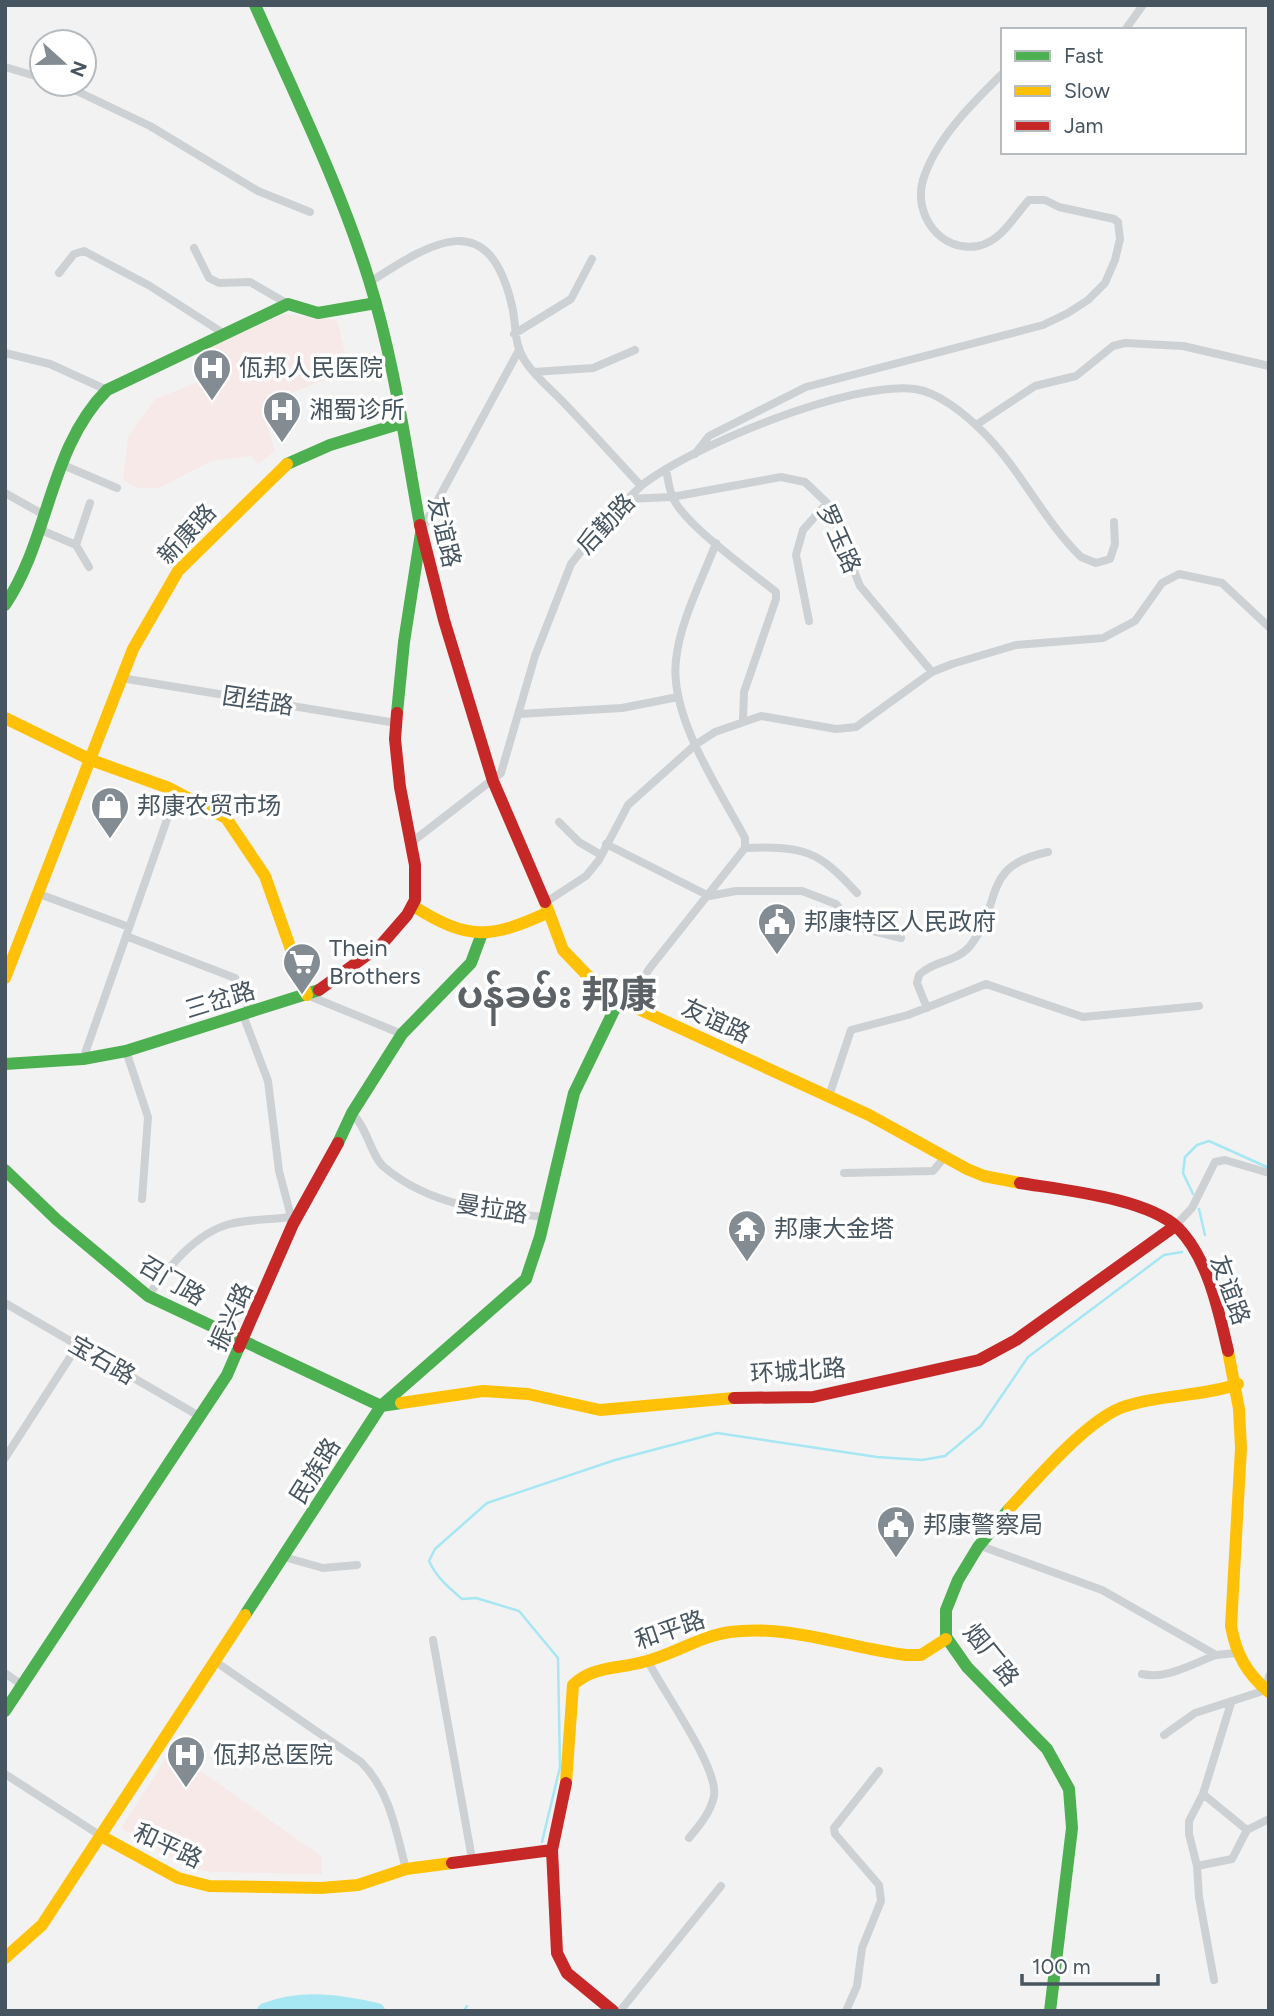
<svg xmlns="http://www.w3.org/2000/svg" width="1274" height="2016" font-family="Figtree,'Noto Sans SC','Noto Sans Myanmar',sans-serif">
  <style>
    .medical { fill: #f8e9e9 }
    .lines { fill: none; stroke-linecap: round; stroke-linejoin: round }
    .stream { stroke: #a6e7f3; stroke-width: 2.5 }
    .river { stroke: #a6e7f3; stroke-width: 16 }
    .street { stroke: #cdd1d3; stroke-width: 8 }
    .fast { stroke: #4caf50; stroke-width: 12 }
    .slow { stroke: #ffc107; stroke-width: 12 }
    .jam { stroke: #c62828; stroke-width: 12 }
    .labels { text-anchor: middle; stroke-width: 7; stroke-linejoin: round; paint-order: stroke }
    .poi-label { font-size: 24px; fill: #475560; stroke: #fff; text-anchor: start }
    .street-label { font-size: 24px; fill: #475560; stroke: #fff }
    .town-label { font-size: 38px; font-weight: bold; fill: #5d6267; stroke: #fff }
  </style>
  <rect width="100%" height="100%" fill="#f2f2f2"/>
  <path class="medical" d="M285 314 337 320 349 370 265 404 264 418 275 451 258 464 251 456 211 461 159 488H137L123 480 128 437 155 399 218 374 206 348Z
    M171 1750 321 1856 322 1874 209 1872 189 1867 121 1828Z"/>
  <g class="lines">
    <path class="stream" d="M1193 1194 1183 1173 1185 1157 1197 1145 1209 1141 1269 1168
      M1199 1209 1205 1235
      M542 1842 560 1767 558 1658 519 1611 476 1598 462 1599C448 1587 437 1578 429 1561L435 1549 487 1503 615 1460 717 1433 877 1457 922 1460 945 1456 981 1426 1028 1357 1164 1255 1182 1252
      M464 2011 467 2006"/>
    <path class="river" d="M265 2011C301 1997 340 2002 377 2011"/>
    <path class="street" d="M1125 30 1143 5
      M5 67 42 78
      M62 84 150 126 258 191 310 212
      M194 248 209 278 219 283 250 282 288 304
      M59 273 74 254 84 251 150 286 223 333
      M370 282C433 241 489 206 512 306 517 326 513 343 525 361 536 378 552 390 565 404 591 431 616 459 641 486L603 523 571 564 535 656 501 773 412 842
      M514 334 571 299 592 259
      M5 353 50 364 107 390
      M534 372 593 368 635 350
      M976 425 1035 386 1076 376 1113 346 1125 343 1183 346 1269 366
      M695 454 709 436 806 387 1043 325 1068 313 1088 300 1105 283 1115 260 1120 239 1118 222 1114 219 1059 207 1045 200H1029C1014 216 1002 241 978 246 940 253 913 214 923 180 936 138 973 103 1003 73
      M63 465 117 488
      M666 469C668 479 669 491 674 500 688 527 750 571 776 592V599L744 692 743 720
      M641 486C689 447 852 380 915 389 938 392 965 414 982 431 1020 468 1043 520 1081 557L1096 563 1110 559 1115 544 1114 522
      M5 493 46 516
      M627 499 672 497 781 477 805 482 827 503 860 586 932 672
      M422 529 519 350
      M41 530 76 545
      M89 567 76 545 90 503
      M809 621 796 555 803 530 827 503
      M121 678 396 723
      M519 714 622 708 678 697
      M559 822 579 842 601 855
      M606 844 709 896 736 891H802L836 904 848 920 861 928 901 938
      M745 848C804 846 818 850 857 893
      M39 894 129 927
      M546 902 586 876 599 860 628 805 695 745 715 732 761 716 836 729 856 727 932 672 952 664 1016 645 1103 638 1135 621 1162 583 1179 574 1222 583 1269 627
      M126 936 235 978 241 986 250 1013
      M307 995 402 1034
      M628 1004 649 969 745 848V838C719 789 669 716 676 660 680 621 702 580 716 543
      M927 1008 917 983 919 975C933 961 957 962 970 946 1004 904 979 866 1048 852
      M243 1015 268 1081 279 1171 293 1224
      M126 1051 148 1117 142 1199
      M83 1059 177 791
      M829 1096 851 1030 908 1015 986 984 1083 1017 1199 1006
      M352 1113C368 1129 371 1156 384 1167 430 1206 490 1212 546 1217
      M844 1173 933 1171 944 1158
      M1175 1226 1192 1208 1215 1162 1225 1160 1269 1173
      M148 1296C168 1268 195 1233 230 1224 249 1219 271 1220 290 1217
      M5 1303 199 1416
      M5 1458 78 1345
      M978 1545 1102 1590 1216 1655 1236 1653
      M284 1557 323 1568 357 1565
      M433 1640 472 1859
      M648 1661C662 1690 719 1768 714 1796 711 1812 699 1826 689 1838
      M216 1662 361 1762C390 1791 396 1831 406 1869
      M5 1673 22 1685
      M1142 1674C1166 1680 1194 1663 1216 1655
      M1164 1735 1195 1713 1266 1690 1269 1676
      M5 1774 101 1836
      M1203 1794 1247 1830
      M1197 1866 1189 1834V1821L1203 1794 1231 1703
      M1214 1980 1199 1897 1197 1866 1232 1859 1247 1830 1269 1819
      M620 2011 721 1886
      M846 2011 857 1986 862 1948 881 1901 879 1885 835 1834 834 1828 879 1771"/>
    <path class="fast" d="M255 5C295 96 340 186 369 280 394 360 405 443 420 525
      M287 464 330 445 402 423
      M5 605C50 538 49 448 107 390L288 304 318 313 376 303
      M397 713 404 642 421 533
      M5 1064 83 1059 126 1051 319 990
      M338 1143 352 1113 402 1034 471 963 481 936
      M5 1170 57 1220 148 1296 381 1406 401 1403
      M1009 1509 978 1547 958 1580 946 1610V1637L967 1667 1047 1749 1069 1789 1072 1828 1050 2011
      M245 1615 381 1406 526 1279 540 1237 574 1093 619 1000
      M5 1711 227 1375 239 1347"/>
    <path class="slow" d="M5 718 91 760 169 788 226 818 265 876 307 995
      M545 902 563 950 587 975 619 1000 869 1115 967 1169 984 1176 1020 1183
      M413 906C469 941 490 939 549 912
      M5 978 133 649 178 571 287 464
      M1228 1351 1239 1409 1241 1448 1231 1626C1236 1654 1247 1674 1269 1692
      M401 1403 483 1391 528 1394 600 1410 734 1398
      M1009 1509C1036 1480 1089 1417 1126 1406 1163 1394 1201 1397 1238 1384
      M566 1783 573 1685C593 1666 618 1669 643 1662 673 1655 700 1636 730 1632 788 1624 849 1648 906 1655H921L946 1639
      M101 1836 178 1878 209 1886 321 1888 358 1885 406 1869 452 1863
      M5 1958 42 1925 245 1615"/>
    <path class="jam" d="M420 525 444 620 493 781 545 902
      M319 990 381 945 407 915 415 900V865L400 787 395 739 397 713
      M1020 1183C1063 1190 1147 1198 1178 1228 1208 1258 1219 1312 1228 1351
      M239 1347 293 1224 338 1143
      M734 1398 813 1397 979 1360 1016 1340 1175 1226
      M566 1783 552 1850 557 1953 567 1973 613 2011
      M452 1863 552 1850"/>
  </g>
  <defs>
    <symbol id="hospital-pin" viewBox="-11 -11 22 30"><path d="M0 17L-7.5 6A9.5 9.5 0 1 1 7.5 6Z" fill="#838c93" stroke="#fff"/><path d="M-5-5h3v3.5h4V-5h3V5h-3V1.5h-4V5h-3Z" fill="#fff"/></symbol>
    <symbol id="shop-pin" viewBox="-11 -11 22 30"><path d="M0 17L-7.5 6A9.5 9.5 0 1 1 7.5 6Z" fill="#838c93" stroke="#fff"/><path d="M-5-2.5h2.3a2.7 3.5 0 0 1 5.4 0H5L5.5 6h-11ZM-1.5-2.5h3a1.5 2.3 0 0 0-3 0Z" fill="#fff"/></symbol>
    <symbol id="civic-pin" viewBox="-11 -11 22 30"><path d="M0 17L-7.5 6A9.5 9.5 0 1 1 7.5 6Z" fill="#838c93" stroke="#fff"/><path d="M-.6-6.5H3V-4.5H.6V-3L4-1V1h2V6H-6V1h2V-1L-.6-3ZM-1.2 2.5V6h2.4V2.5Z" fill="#fff"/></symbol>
    <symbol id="supermarket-pin" viewBox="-11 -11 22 30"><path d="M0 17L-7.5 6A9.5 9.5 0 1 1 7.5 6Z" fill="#838c93" stroke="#fff"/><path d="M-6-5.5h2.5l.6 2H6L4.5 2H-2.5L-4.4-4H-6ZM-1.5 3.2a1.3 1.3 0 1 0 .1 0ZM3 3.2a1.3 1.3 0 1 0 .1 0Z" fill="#fff"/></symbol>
    <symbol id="temple-pin" viewBox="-11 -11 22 30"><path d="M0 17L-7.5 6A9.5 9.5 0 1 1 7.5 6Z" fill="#838c93" stroke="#fff"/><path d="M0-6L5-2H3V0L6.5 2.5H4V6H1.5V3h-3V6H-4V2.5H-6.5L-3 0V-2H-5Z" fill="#fff"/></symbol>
  </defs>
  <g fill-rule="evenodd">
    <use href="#hospital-pin" x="190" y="346" width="44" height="60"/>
    <use href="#hospital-pin" x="260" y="388" width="44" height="60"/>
    <use href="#shop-pin" x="88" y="784" width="44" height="60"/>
    <use href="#civic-pin" x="755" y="900" width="44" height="60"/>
    <use href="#supermarket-pin" x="280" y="940" width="44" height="60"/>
    <use href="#temple-pin" x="725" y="1207" width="44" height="60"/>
    <use href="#civic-pin" x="874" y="1503" width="44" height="60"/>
    <use href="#hospital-pin" x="164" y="1733" width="44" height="60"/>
  </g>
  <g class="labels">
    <g class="poi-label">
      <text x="239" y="376">佤邦人民医院</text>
      <text x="309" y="418">湘蜀诊所</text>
      <text x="137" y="814">邦康农贸市场</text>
      <text x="804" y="930">邦康特区人民政府</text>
      <text x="329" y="956">Thein<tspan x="329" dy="28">Brothers</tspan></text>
      <text x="774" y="1237">邦康大金塔</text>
      <text x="923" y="1533">邦康警察局</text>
      <text x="213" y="1763">佤邦总医院</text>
    </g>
    <g class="street-label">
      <text transform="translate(606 524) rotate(-47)" y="8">后勤路</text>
      <text transform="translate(444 532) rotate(77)" y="8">友谊路</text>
      <text transform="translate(187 534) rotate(-47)" y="8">新康路</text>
      <text transform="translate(839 539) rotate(66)" y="8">罗玉路</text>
      <text transform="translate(258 701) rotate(9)" y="8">团结路</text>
      <text transform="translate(220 1000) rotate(-17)" y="8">三岔路</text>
      <text transform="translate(716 1021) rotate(25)" y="8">友谊路</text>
      <text transform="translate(492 1209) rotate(9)" y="8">曼拉路</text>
      <text transform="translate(172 1281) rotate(31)" y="8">召门路</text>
      <text transform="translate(1230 1290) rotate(70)" y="8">友谊路</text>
      <text transform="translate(231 1317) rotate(-66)" y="8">振兴路</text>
      <text transform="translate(102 1360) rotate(30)" y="8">宝石路</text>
      <text transform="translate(798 1371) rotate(-4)" y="8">环城北路</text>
      <text transform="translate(315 1471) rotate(-58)" y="8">民族路</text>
      <text transform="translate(670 1630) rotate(-19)" y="8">和平路</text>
      <text transform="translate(991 1655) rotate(51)" y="8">烟厂路</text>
      <text transform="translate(168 1846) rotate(25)" y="8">和平路</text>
    </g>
    <g class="town-label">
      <text x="557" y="1008">ပန်ခမ်း 邦康</text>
    </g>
  </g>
  <rect width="1274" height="2016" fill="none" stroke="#475560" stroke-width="14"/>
  <rect x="1001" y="28" width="245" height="126" fill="#ffffff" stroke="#b5bbbf" stroke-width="2"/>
  <rect x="1015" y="51" width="35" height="10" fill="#4caf50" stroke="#b5bbbf" stroke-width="2"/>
  <text x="1064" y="63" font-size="21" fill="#475560">Fast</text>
  <rect x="1015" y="86" width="35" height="10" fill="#ffc107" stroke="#b5bbbf" stroke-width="2"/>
  <text x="1064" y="98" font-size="21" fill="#475560">Slow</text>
  <rect x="1015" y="121" width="35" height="10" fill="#c62828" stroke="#b5bbbf" stroke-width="2"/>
  <text x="1064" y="133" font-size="21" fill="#475560">Jam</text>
  <g transform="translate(63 63) rotate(111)"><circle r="33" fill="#ffffff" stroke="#b5bbbf" stroke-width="2"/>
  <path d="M0-5L12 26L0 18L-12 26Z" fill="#838c93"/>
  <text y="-10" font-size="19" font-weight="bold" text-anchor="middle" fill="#475560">N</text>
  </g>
  <path d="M1022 1974v10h136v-10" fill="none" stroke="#475560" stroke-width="3.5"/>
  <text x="1032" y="1974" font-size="21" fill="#475560" stroke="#ffffff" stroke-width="5" paint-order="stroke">100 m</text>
</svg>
